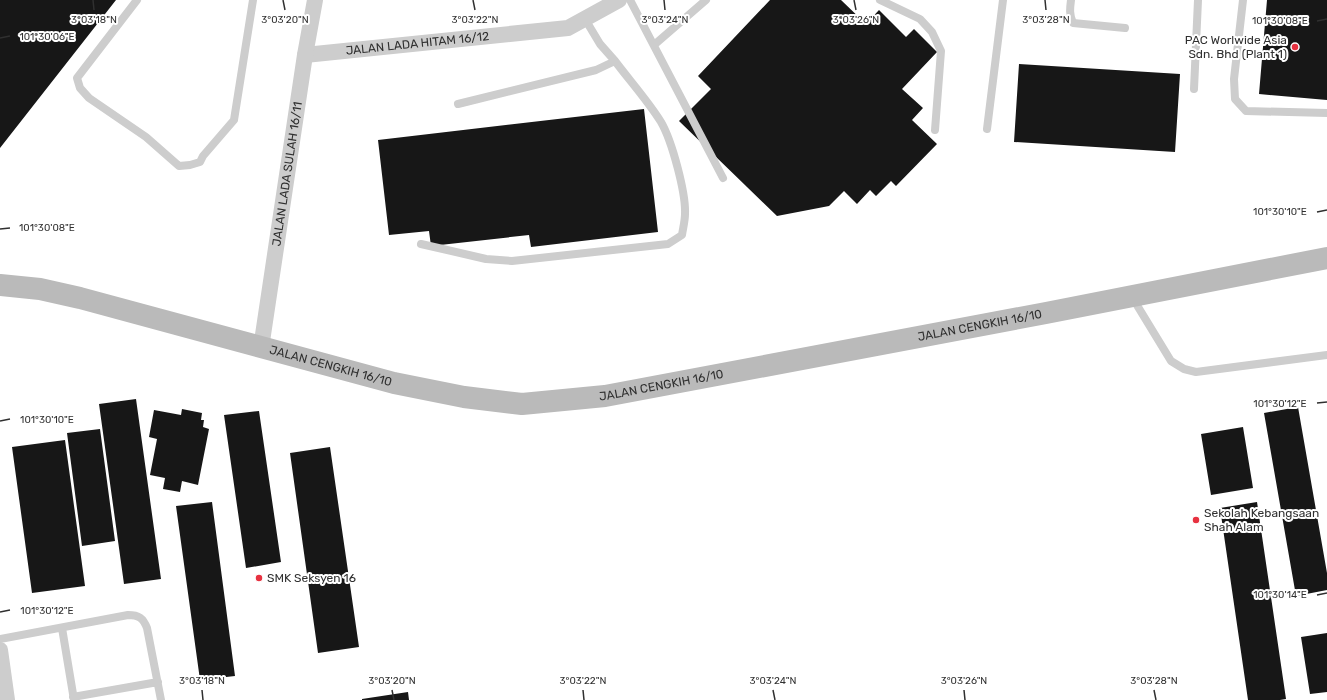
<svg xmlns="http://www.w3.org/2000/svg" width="1327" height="700" font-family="Rubik,sans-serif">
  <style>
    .building { fill: #171717 }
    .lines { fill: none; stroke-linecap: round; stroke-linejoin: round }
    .lane { stroke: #cdcdcd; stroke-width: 8 }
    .street { stroke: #cdcdcd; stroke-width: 16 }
    .secondary { stroke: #bababa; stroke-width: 22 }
    .ticks { fill: none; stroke: #303030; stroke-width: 1.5 }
    .poi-dot { fill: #e73140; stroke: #fff; stroke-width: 1.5 }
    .labels { text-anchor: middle; stroke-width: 4; stroke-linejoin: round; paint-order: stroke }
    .poi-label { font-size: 12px; fill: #303030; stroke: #fff; text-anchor: start }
    .street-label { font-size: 12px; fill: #303030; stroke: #fff }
    .ticks-label { font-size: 10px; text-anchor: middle; fill: #303030; stroke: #fff; stroke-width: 4; stroke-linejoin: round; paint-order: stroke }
  </style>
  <rect width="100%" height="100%" fill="#fff"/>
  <path class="building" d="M0 0H116L0 148Z
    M770 0H841L866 24 879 10 906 37 914 29 937 52 902 89 923 108 912 120 937 144 896 186 891 181 876 196 870 190 857 204 844 191 829 206 777 216 679 121 711 89 698 76Z
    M1267 0H1327V100L1259 94Z
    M1019 64 1180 74 1175 152 1014 142Z
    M644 109 658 232 531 247 529 235 431 246 429 231 389 235 378 140Z
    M136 399 161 579 124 584 99 404Z
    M1298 407 1327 573V590L1296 596 1264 413Z
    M182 409 202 413 201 420H204L203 427 209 429 198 485 182 481 180 492 163 489 165 478 150 475 157 439 149 437 154 410 181 415Z
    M259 411 281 562 246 568 224 415Z
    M1243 427 1253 488 1211 495 1201 434Z
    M100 429 115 541 82 546 67 433Z
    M65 440 85 586 32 593 12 447Z
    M330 447 359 647 318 653 290 453Z
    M212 502 235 676 200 680 176 506Z
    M1257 502 1286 699 1280 700H1248L1220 508Z
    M1327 633V692L1310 694 1301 637Z
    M408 692 409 700H362V699Z"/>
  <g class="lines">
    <path class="lane" d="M137 0 77 78 80 88 89 98 146 137 179 166 190 165 200 162 203 156 234 120 253 0
      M630 0 723 178
      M880 0 920 19 932 32 941 51 935 130
      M1071 0C1070 8 1069 15 1073 23L1125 28
      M1243 0 1234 79 1235 99 1246 111 1327 113
      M654 45 706 0
      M1194 89 1198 0
      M458 104 596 70 615 61 600 44 585 19
      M987 129 1003 0
      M421 244 486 259 512 261 668 244 682 235C683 228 685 221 685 214 686 193 672 141 661 122 648 101 630 81 615 61
      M1132 297 1171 361 1184 369 1196 372 1327 355
      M62 628 74 700
      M0 639 128 615C139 615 143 618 147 628L161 700
      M73 697 158 682"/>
    <g class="street">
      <path id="s1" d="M305 55 568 28 619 0"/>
      <path id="s2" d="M261 348 305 55 315 0"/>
      <path d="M0 650 7 700"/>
    </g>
    <path class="secondary" id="s3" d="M0 285 40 289 80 298 394 383 464 397 522 404 605 396 1046 313 1327 258"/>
  </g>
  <path class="ticks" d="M93 0 94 10M283 0 285 10M473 0 475 10M664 0 665 10M854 0 856 10M1045 0 1046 10M1317 21 1327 19M0 38 10 36M1317 212 1327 210M0 229 10 228M1317 403 1327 402M0 421 10 419M1317 595 1327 593M0 612 10 610M202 690 203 700M392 690 394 700M583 690 584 700M773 690 775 700M964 690 965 700M1154 690 1156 700"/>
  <g class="poi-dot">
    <circle cx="1295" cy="47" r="4"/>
    <circle cx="1196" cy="520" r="4"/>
    <circle cx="259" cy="578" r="4"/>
  </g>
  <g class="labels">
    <g class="poi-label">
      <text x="1287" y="44" text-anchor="end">PAC Worlwide Asia<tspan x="1287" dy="14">Sdn. Bhd (Plant 1)</tspan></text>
      <text x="1204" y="517">Sekolah Kebangsaan<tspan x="1204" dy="14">Shah Alam</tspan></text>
      <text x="267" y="582">SMK Seksyen 16</text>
    </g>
    <g class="street-label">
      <text dy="4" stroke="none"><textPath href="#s1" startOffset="113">JALAN LADA HITAM 16/12</textPath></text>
      <text dy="4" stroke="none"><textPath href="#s2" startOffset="176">JALAN LADA SULAH 16/11</textPath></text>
      <text dy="4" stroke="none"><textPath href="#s3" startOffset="1001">JALAN CENGKIH 16/10</textPath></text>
      <text dy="4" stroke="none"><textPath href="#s3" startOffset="341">JALAN CENGKIH 16/10</textPath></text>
      <text dy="4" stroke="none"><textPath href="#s3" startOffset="677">JALAN CENGKIH 16/10</textPath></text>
    </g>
  </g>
  <g class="ticks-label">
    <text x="94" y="23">3°03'18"N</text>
    <text x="285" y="23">3°03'20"N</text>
    <text x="475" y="23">3°03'22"N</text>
    <text x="665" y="23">3°03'24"N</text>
    <text x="856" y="23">3°03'26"N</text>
    <text x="1046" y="23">3°03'28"N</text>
    <text x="1280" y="24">101°30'08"E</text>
    <text x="47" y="40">101°30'06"E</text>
    <text x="1280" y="215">101°30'10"E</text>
    <text x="47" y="231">101°30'08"E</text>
    <text x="1280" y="407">101°30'12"E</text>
    <text x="47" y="423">101°30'10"E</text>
    <text x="1280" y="598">101°30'14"E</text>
    <text x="47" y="614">101°30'12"E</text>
    <text x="202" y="684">3°03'18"N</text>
    <text x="392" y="684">3°03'20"N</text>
    <text x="583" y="684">3°03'22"N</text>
    <text x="773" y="684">3°03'24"N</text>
    <text x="964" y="684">3°03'26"N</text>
    <text x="1154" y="684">3°03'28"N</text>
  </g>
</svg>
